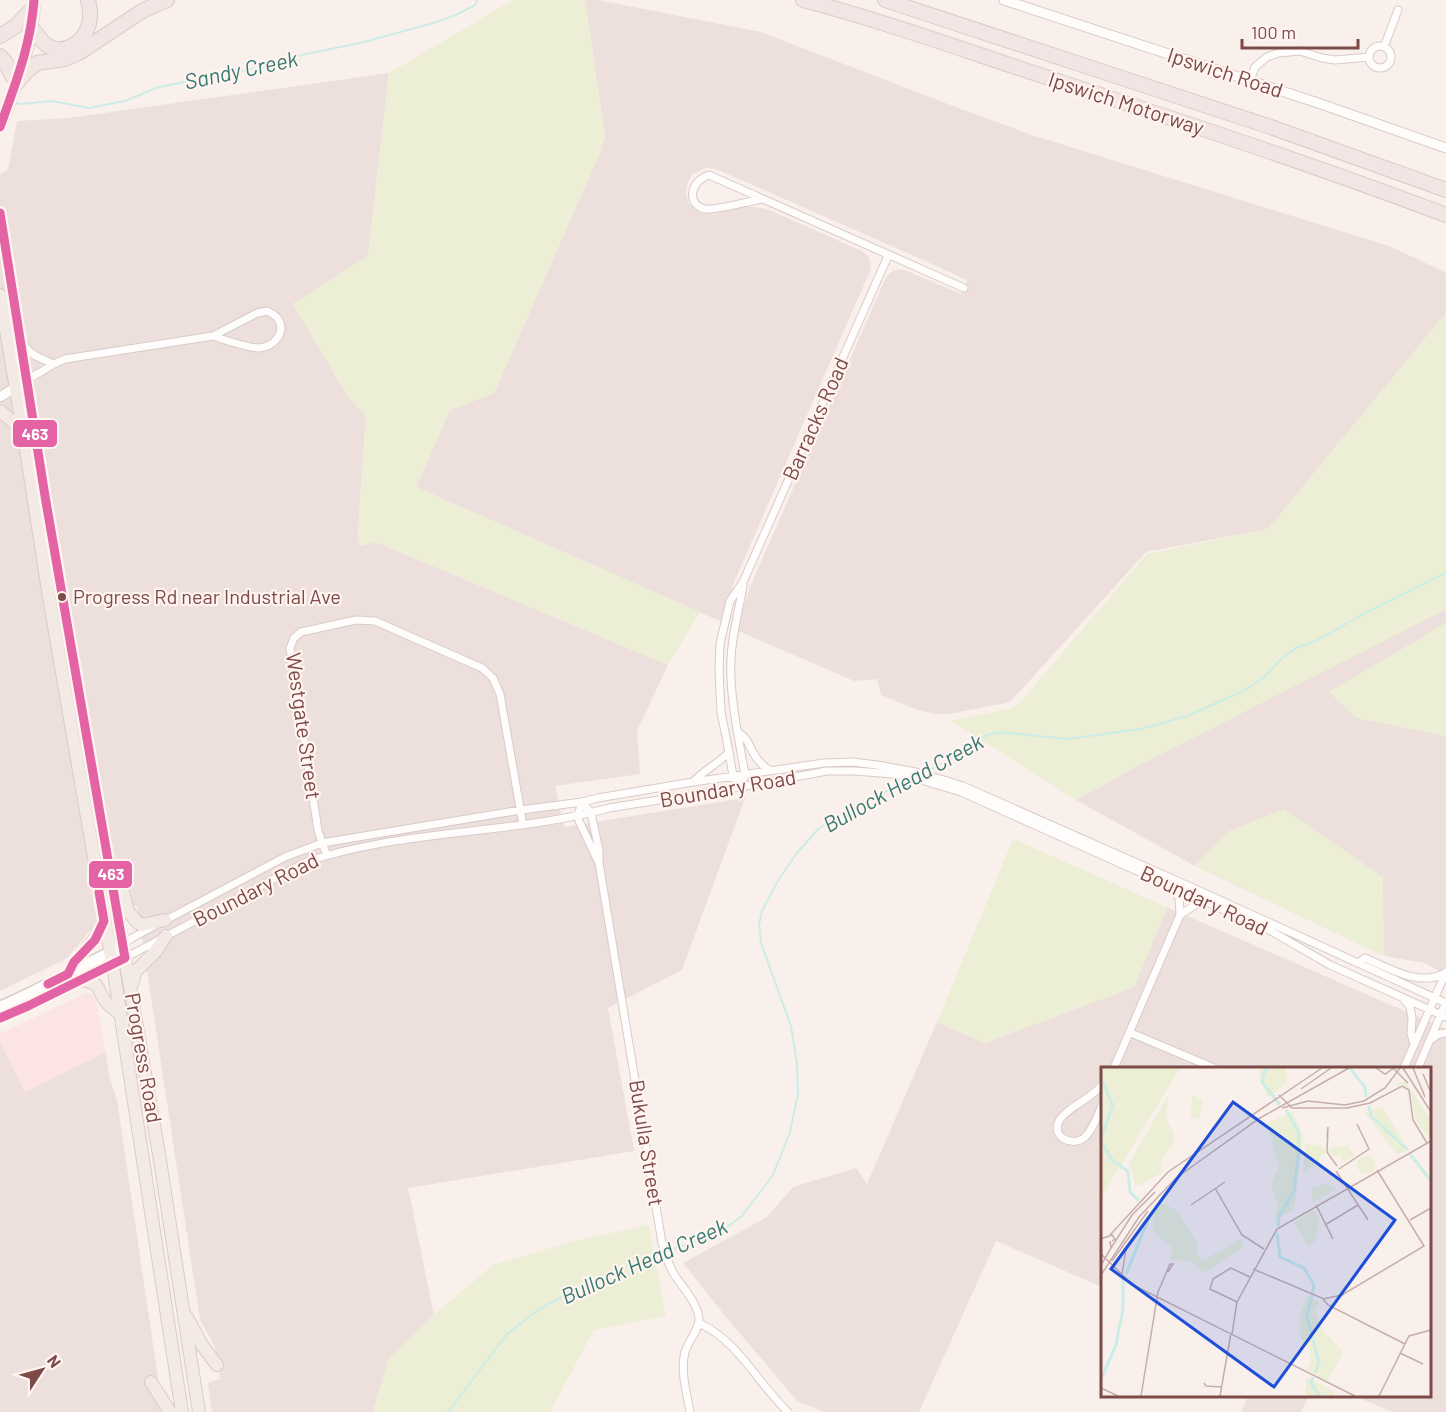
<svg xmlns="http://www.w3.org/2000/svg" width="1446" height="1412" font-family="Barlow,sans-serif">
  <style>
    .commercial { fill: #fce4e2 }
    .industrial { fill: #eddfdc }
    .green { fill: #ecefd5 }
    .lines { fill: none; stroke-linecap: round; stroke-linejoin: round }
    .stream { stroke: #ccece6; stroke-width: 2 }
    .minor-casing { stroke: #d8cbc8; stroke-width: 9 }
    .tertiary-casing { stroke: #d8cbc8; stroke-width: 11 }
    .secondary-casing { stroke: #daccc9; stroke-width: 13 }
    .primary-casing { stroke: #dbcbc8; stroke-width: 14 }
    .motorway-casing { stroke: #dbcbc8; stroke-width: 16 }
    .minor { stroke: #fefdfc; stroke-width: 7 }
    .tertiary { stroke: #fefdfc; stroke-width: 9 }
    .secondary { stroke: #fefdfc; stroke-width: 10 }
    .primary { stroke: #f3eae6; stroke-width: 12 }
    .motorway { stroke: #f2e5e4; stroke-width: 14 }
    .bus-1-casing { stroke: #fff4ef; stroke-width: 14 }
    .bus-1 { stroke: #e463a4; stroke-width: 9 }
    .bus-dot { fill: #7c4a47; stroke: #fff4ef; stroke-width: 2 }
    .labels { text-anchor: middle; stroke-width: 4.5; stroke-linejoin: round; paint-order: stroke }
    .bus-label { font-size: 20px; fill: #7c4a47; stroke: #fff4ef; text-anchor: start }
    .street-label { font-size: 21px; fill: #7c4a47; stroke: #fff4ef }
    .water-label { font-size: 22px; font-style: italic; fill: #357b72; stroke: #fff4ef }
    .inset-river { fill: none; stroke: #ccece6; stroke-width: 3 }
    .inset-road { fill: none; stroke: #c7aeaa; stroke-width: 1.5 }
    .view { fill: #1d4ed8; fill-opacity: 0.15; stroke: #1d4ed8; stroke-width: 3 }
    .inset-edge { fill: none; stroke: #7c4a47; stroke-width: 3 }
    .line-badge { stroke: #fff4ef; stroke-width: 2 }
    .badge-label { font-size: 16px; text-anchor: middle; font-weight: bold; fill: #fff }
  </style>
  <rect width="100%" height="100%" fill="#f9f0ec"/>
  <path class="commercial" d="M86 993 92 995 96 1002 106 1052 25 1092 0 1042V1034Z"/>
  <path class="industrial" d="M585 0H598L761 32 961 109 1032 135 1392 247 1446 273V313L1268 529 1146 552 1010 702 949 714H935L918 710 881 695 877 679 854 681 738 631 743 607 753 580 886 277 894 270H905L961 294 967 280 903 251 716 169 706 168 699 171 692 175 688 181 686 193 688 202 695 210 701 213 715 214 746 206 767 209 862 251 869 257 871 266 870 271 734 582 722 622 416 487 450 410 494 393 601 150 605 137Z
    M389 73 368 256 293 304 347 395 366 416 358 532 359 546 376 542 668 665 637 731 640 774 555 786 564 827 745 798 682 970 608 1008 634 1151 408 1188 434 1315 389 1359 373 1412H212L208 1385 209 1382 220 1379 215 1347 200 1320 137 905 90 931 66 959 0 991V174L8 169 17 121 68 118Z
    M1446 609V975L1425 963 1384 956 1195 866 1076 800 1137 766Z
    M1167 907 1446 1029V1412H1393L1354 1396H1430V1068H1102V1287L996 1241 919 1412H825L797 1401 726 1317 683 1263 767 1217 793 1187 856 1168 867 1184 937 1022 985 1043 1134 987Z
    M0 1042 25 1092 106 1052 109 1076 117 1100 163 1412H0Z
    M1248 1396H1309L1301 1412H1241Z"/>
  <path class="green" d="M513 0H585L605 137 601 150 494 393 450 410 416 487 700 612 668 665 376 542 359 546 358 532 366 416 347 395 293 304 368 256 389 73Z
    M1446 313V609L1137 766 1076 800 951 721 1012 708 1022 700 1147 554 1268 529Z
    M1446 623V736L1356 718 1329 692Z
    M1284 809 1383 877 1384 956 1195 866 1227 832Z
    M1013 839 1167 907 1134 987 985 1043 937 1022Z
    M649 1225 666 1316 594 1330 550 1412H373L389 1359 434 1315 493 1265 582 1239Z"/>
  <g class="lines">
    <path class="stream" d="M15 103 22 104 52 101 89 108 125 101 159 87 263 67 302 55 364 42 437 22 456 15 475 5 477 0
      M925 772C932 768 940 765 947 761 964 750 978 736 998 732L1067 739 1141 729 1190 715 1245 690 1263 678 1282 658 1298 647 1316 641 1360 616 1446 573
      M668 1251 720 1232 741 1217 773 1175 790 1132 798 1094 797 1063 791 1026 761 943 759 925 762 911 779 879 797 853 819 828 853 807 912 779
      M448 1412 507 1334 538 1310 597 1278 662 1253"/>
    <defs>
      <path id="minor" d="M1369 57a11 11 0 1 1 22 0a11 11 0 1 1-22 0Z
        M1384 47 1398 10
        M1250 81 1255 67 1267 57 1278 53 1300 51 1322 58 1335 60 1369 57
        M762 199C750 201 714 211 705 209 685 204 691 180 709 175L964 288
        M24 345C31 356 42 359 54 364
        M27 380 54 364 65 359 213 336 257 313 267 311C270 313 276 315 278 319 287 333 273 347 259 348 247 348 225 340 213 336
        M739 733C748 738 749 746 754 754 758 761 763 766 769 770
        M693 782C704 770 718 764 729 752
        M740 787 733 776 729 752 721 712 719 671 720 644 730 601 743 582 888 256
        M740 787 745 775C739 739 729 695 731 659 732 634 739 610 743 586
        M582 802 591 813 599 850V863L662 1243C665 1254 668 1264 674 1274 682 1287 697 1302 699 1318 700 1329 688 1341 685 1352 680 1371 687 1394 690 1412
        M582 802 578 815 579 821 598 861
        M327 855 322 843 318 830 290 648 294 638 301 632 356 620 375 621 482 668 493 678 500 694 523 825
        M1180 915 1195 905 1206 901
        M164 921 285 857 322 843 521 810 582 802 598 798 693 782 824 763 852 762 877 765 916 772 944 780 963 786 1191 887 1446 1003
        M123 944 132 938 154 926
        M125 958 306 862C403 829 510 835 609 808L740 787 827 771H855L893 774 911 777 961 792 1271 931 1330 965 1446 1017
        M1358 963 1365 958C1391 969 1418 987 1446 973
        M1403 998 1410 1007 1412 1018 1411 1033 1414 1044
        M1131 1033 1214 1068
        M1432 1039 1439 1034 1446 1033
        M1114 1068 1180 915 1179 898 1172 886
        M1404 1068 1446 972
        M1418 1068 1446 1002
        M1102 1085C1091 1099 1066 1108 1059 1121 1051 1137 1072 1147 1084 1138 1093 1130 1098 1115 1102 1105
        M699 1323C741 1343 756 1382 788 1412"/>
      <path id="tertiary" d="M1004 0 1321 104 1446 148
        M0 397 19 385"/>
      <path id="secondary" d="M0 1007 30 993 118 948
        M0 1018 28 1006 125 958"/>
      <path id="primary" d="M0 127C15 85 33 45 34 0
        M0 213 45 496 159 1154 199 1412
        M0 295 23 430 49 597 114 973 182 1412
        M0 411 23 430
        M116 877 123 892 128 911 137 922 142 925 165 920
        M68 974C78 952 96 945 104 921
        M81 980C104 983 95 990 107 1003 110 1006 115 1010 119 1013
        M131 986 136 971 156 951 166 936
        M187 1317 202 1345 217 1365
        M151 1382 170 1412"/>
      <path id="motorway" d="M803 0C888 22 971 53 1055 80 1186 123 1317 166 1446 215
        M885 0 1271 127 1446 190
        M32 28C37 34 41 42 48 46 65 56 85 41 89 24 91 16 90 8 88 0
        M0 36 16 26 29 12
        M0 56 6 63 12 76
        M17 83 27 71 37 63 65 59 79 53 142 11 167 0"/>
    </defs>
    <use href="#minor" class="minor-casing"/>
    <use href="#tertiary" class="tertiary-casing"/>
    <use href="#secondary" class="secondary-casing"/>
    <use href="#primary" class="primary-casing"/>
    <use href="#motorway" class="motorway-casing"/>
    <use href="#minor" class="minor"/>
    <use href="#tertiary" class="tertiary"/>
    <use href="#secondary" class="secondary"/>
    <use href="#primary" class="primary"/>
    <use href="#motorway" class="motorway"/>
    <defs>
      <path id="bus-1" d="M0 127C15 85 31 45 34 0
        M0 213 45 496 125 958 28 1006 0 1018
        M48 984 68 974 74 962 95 940 104 921 99 892"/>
    </defs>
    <use href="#bus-1" class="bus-1-casing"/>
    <use href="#bus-1" class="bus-1"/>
  </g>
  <circle class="bus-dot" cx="62" cy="597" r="5"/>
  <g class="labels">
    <g class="bus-label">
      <text x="73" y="604">Progress Rd near Industrial Ave</text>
    </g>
    <g class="street-label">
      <text transform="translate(1225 73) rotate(18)" y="7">Ipswich Road</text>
      <text transform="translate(1126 104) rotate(18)" y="7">Ipswich Motorway</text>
      <text transform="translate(816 419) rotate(-66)" y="7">Barracks Road</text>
      <text transform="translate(303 726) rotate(82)" y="7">Westgate Street</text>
      <text transform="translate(728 789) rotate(-10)" y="7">Boundary Road</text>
      <text transform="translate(256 890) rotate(-27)" y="7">Boundary Road</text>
      <text transform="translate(1204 901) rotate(25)" y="7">Boundary Road</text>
      <text transform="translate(143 1058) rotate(80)" y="7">Progress Road</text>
      <text transform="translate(646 1143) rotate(81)" y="7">Bukulla Street</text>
    </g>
    <g class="water-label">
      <text transform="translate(241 70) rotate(-12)" y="8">Sandy Creek</text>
      <text transform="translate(903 783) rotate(-29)" y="8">Bullock Head Creek</text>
      <text transform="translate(644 1261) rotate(-24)" y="8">Bullock Head Creek</text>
    </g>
  </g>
  <g transform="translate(1101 1067)">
    <rect width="330" height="330" fill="#f9f0ec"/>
    <path d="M0 1H79L0 131ZM159 1H185L186 16 167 30 159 12ZM304 14 330 53 328 71 314 53 309 23 302 17 293 18ZM67 28 65 52 73 66V77L60 92 62 105 38 119 34 118 28 97ZM91 28 102 33 98 52 90 50ZM281 39 307 83 296 88 264 46ZM192 45 202 69 193 144 173 152 177 142 170 116 178 100 166 56ZM204 76 224 80 225 88H220L219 94 202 106ZM247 78 254 88 243 95 238 87 232 90 228 85V81ZM256 98a9 9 0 1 1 18 0a9 9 0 1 1-18 0ZM227 116 236 122 210 136 211 121ZM59 134 78 145 97 178 95 184 101 194 140 172 143 180 103 206 89 194 70 193 71 181 51 163 54 139ZM213 143 219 153 213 175 207 179 192 155ZM206 229 218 235 214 245 224 266 242 285 227 314 206 303 210 294 208 282 200 271 198 251ZM205 310 234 325 233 329H204Z" fill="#ecefd5"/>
    <path class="inset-river" d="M165 1 161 15 179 38M249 1 264 20 265 30M0 11 12 39 0 70M268 39 270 49 307 83M0 75 12 94 27 104 29 125 38 134M309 87 330 114M177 159 178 149 193 124 198 83 197 64 185 43M176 166 179 190 203 201 213 218 206 249 218 296 214 306M25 207 50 146M212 310 210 316 218 329M0 312 15 278 22 241V210"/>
    <path class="inset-road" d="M275 1 284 7 293 1M292 1 307 16M302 1 330 45M312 1 324 30M322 7 330 26M200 22 230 1M178 28 191 41H246L269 36 301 19 308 23 312 53 326 76M181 41 207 34 244 38 263 34 284 21 299 1M226 70 227 60 226 85 236 99M238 102 268 82 256 57M235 104 267 153M114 121 141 168 163 182M90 138 124 115M215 138 232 172M309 153 330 141M224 158 257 138M9 168 67 105 221 1M0 172 11 168 14 172 11 174M10 181 31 148 54 125M0 187 32 218 254 329M11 194 47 144M0 198 10 181 9 174M152 202 221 231 227 238 304 277M21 207 25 182M0 208 38 150 75 111 159 51 248 1M222 232 241 228 323 179 276 103M136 235 109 222 112 212 130 201 149 210M131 267 136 235 176 162 330 74M299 286 322 297M103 316 105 319 121 320M0 321 17 329M40 329 57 225 69 197H72L67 205M119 329 130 266M278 329 308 269 330 263"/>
    <path class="view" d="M132 35 294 153 173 320 10 202Z"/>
    <rect width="330" height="330" class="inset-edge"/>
  </g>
  <g class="line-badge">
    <rect x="12" y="419" width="46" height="29" rx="6" fill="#e463a4"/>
    <rect x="88" y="860" width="45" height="29" rx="6" fill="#e463a4"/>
  </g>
  <g class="badge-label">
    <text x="35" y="440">463</text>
    <text x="111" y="880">463</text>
  </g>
  <g transform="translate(42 1370) rotate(54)" stroke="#fff4ef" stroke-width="4.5" paint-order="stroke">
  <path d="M0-4.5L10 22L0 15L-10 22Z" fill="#7c4a47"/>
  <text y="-9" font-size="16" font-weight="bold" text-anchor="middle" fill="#7c4a47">N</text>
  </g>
  <path d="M1242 39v9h116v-9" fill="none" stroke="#7c4a47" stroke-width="3"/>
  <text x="1251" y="39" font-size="18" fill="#7c4a47" stroke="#fff4ef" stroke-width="4.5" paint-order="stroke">100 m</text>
</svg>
